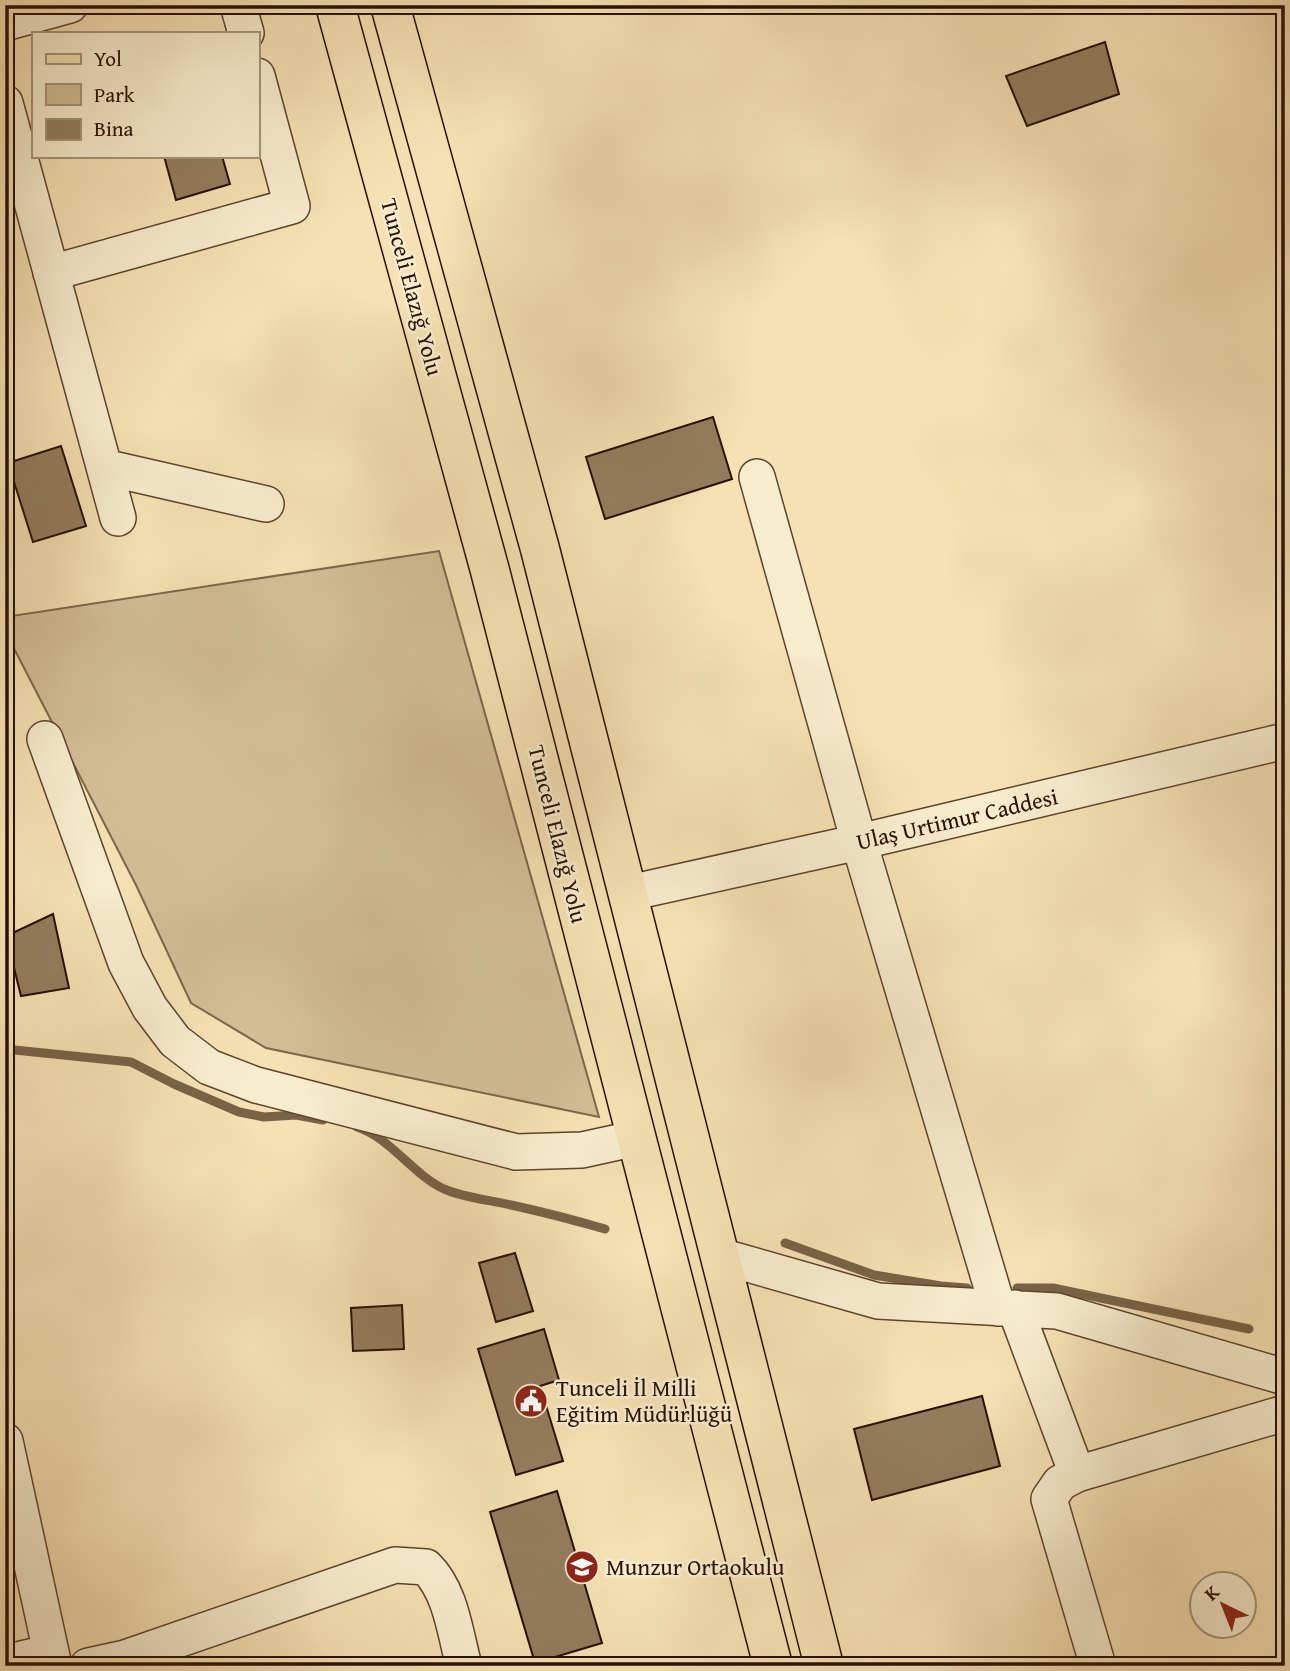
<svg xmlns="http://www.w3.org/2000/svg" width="1290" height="1671" font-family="'Gentium Book Plus',serif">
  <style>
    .green { fill: #d2bd95; stroke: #7d664a; stroke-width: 2 }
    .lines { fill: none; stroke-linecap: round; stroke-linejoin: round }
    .stream { stroke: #796247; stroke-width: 9 }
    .building { fill: #937c5d; stroke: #280f00; stroke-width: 2 }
    .minor-casing { stroke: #5b442d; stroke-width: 38 }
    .major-casing { stroke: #280f00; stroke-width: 41 }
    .minor { stroke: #f8ecce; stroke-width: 35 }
    .major { stroke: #f5e1b3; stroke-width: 38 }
    .labels { text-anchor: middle; stroke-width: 5; stroke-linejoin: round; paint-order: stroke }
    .street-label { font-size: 23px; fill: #280f00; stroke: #f8ecce }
    .poi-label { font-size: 23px; fill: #280f00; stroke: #f8ecce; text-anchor: start }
  </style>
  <rect width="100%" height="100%" fill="#f5e1b3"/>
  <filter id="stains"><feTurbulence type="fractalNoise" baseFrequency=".00286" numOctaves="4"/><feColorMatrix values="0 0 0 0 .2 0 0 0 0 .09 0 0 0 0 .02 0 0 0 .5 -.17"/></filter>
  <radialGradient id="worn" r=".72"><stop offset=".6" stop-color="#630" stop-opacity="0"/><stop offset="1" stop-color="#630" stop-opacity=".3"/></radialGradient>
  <path class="green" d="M439 551 599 1117 266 1048 191 1003 136 885 5 631V617Z"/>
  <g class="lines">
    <path class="stream" d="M5 1049 131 1062 174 1084 239 1112 264 1117 296 1115 323 1120
      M357 1127C391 1138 412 1174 444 1189 465 1198 489 1200 511 1205 543 1212 574 1220 605 1229
      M785 1243 874 1275 941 1286 967 1288
      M1017 1288H1053L1249 1329"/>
  </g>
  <path class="building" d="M1105 42 1119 94 1027 126 1006 76Z
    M164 156H222L230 184 176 200Z
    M713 417 732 479 605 519 586 457Z
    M61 446 86 526 33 542 8 463Z
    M53 914 69 988 21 996 6 936Z
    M515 1253 533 1311 496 1322 479 1263Z
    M402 1305 404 1349 353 1351 351 1308Z
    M544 1329 559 1380 540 1386 563 1461 516 1475 478 1349Z
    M982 1396 1000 1466 872 1500 854 1429Z
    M557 1491 602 1643 535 1663 490 1512Z"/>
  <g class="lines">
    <defs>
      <path id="minor" d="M238 5 246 33
        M5 23 70 5
        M5 103 118 518
        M51 273 292 206 257 76
        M104 467 266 504
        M757 477 859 842 998 1308
        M45 739 126 963 150 1008 175 1041 209 1067 256 1085 516 1152 582 1150 637 1138
        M629 893 859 842 1285 741
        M720 1256 878 1301 1057 1311 1285 1377
        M1015 1308 1077 1474
        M5 1441 54 1666
        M5 1663 51 1652
        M88 1666 125 1658 395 1565 426 1567C451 1591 455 1633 464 1666
        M1098 1666 1049 1499 1060 1483 1077 1474 1285 1413"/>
      <path id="major" d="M335 5 489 567 773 1666
        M390 5 540 549 824 1666"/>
    </defs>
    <use href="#minor" class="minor-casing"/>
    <use href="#major" class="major-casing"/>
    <use href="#minor" class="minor"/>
    <use href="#major" class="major"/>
  </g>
  <defs>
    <symbol id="civic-disc" viewBox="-11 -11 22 22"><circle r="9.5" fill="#8f2418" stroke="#f8ecce"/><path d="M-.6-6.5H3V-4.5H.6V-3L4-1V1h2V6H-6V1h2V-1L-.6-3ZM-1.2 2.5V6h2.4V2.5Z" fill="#fff"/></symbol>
    <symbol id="school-disc" viewBox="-11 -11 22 22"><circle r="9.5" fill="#8f2418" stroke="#f8ecce"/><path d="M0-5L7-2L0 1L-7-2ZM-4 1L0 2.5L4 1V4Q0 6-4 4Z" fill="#fff"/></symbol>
  </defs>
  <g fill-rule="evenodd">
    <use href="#civic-disc" x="512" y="1382" width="38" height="38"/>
    <use href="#school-disc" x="563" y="1548" width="38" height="38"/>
  </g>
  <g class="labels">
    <g class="street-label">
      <text transform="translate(412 287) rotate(75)" y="8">Tunceli Elazığ Yolu</text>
      <text transform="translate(957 819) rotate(-13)" y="8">Ulaş Urtimur Caddesi</text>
      <text transform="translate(558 834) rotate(76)" y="8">Tunceli Elazığ Yolu</text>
    </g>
    <g class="poi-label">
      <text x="556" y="1396">Tunceli İl Milli<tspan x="556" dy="26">Eğitim Müdürlüğü</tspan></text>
      <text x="606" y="1575">Munzur Ortaokulu</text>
    </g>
  </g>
  <rect width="1290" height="1671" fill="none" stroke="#f5e1b3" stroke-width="28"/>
  <rect x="7" y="7" width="1276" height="1657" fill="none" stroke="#280f00" stroke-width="3.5"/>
  <rect x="14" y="14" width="1262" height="1643" fill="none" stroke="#280f00" stroke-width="2"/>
  <rect x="32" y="32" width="228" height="126" fill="#f8ecce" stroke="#a5947c" stroke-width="2"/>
  <rect x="46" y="54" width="35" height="10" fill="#f5e1b3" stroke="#a5947c" stroke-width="2"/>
  <text x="94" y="66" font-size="21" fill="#280f00">Yol</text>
  <rect x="46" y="84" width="35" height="21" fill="#d2bd95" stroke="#a5947c" stroke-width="2"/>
  <text x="94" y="102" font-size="21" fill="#280f00">Park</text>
  <rect x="46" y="119" width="35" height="21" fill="#937c5d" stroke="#a5947c" stroke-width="2"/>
  <text x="94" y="136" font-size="21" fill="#280f00">Bina</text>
  <g transform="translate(1223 1605) rotate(317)"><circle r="33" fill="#f8ecce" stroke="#a5947c" stroke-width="2"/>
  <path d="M0-5L12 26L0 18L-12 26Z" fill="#8f2418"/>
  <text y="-10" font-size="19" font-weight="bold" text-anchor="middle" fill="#280f00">K</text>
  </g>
  <rect width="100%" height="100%" filter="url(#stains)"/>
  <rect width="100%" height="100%" fill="url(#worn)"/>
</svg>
